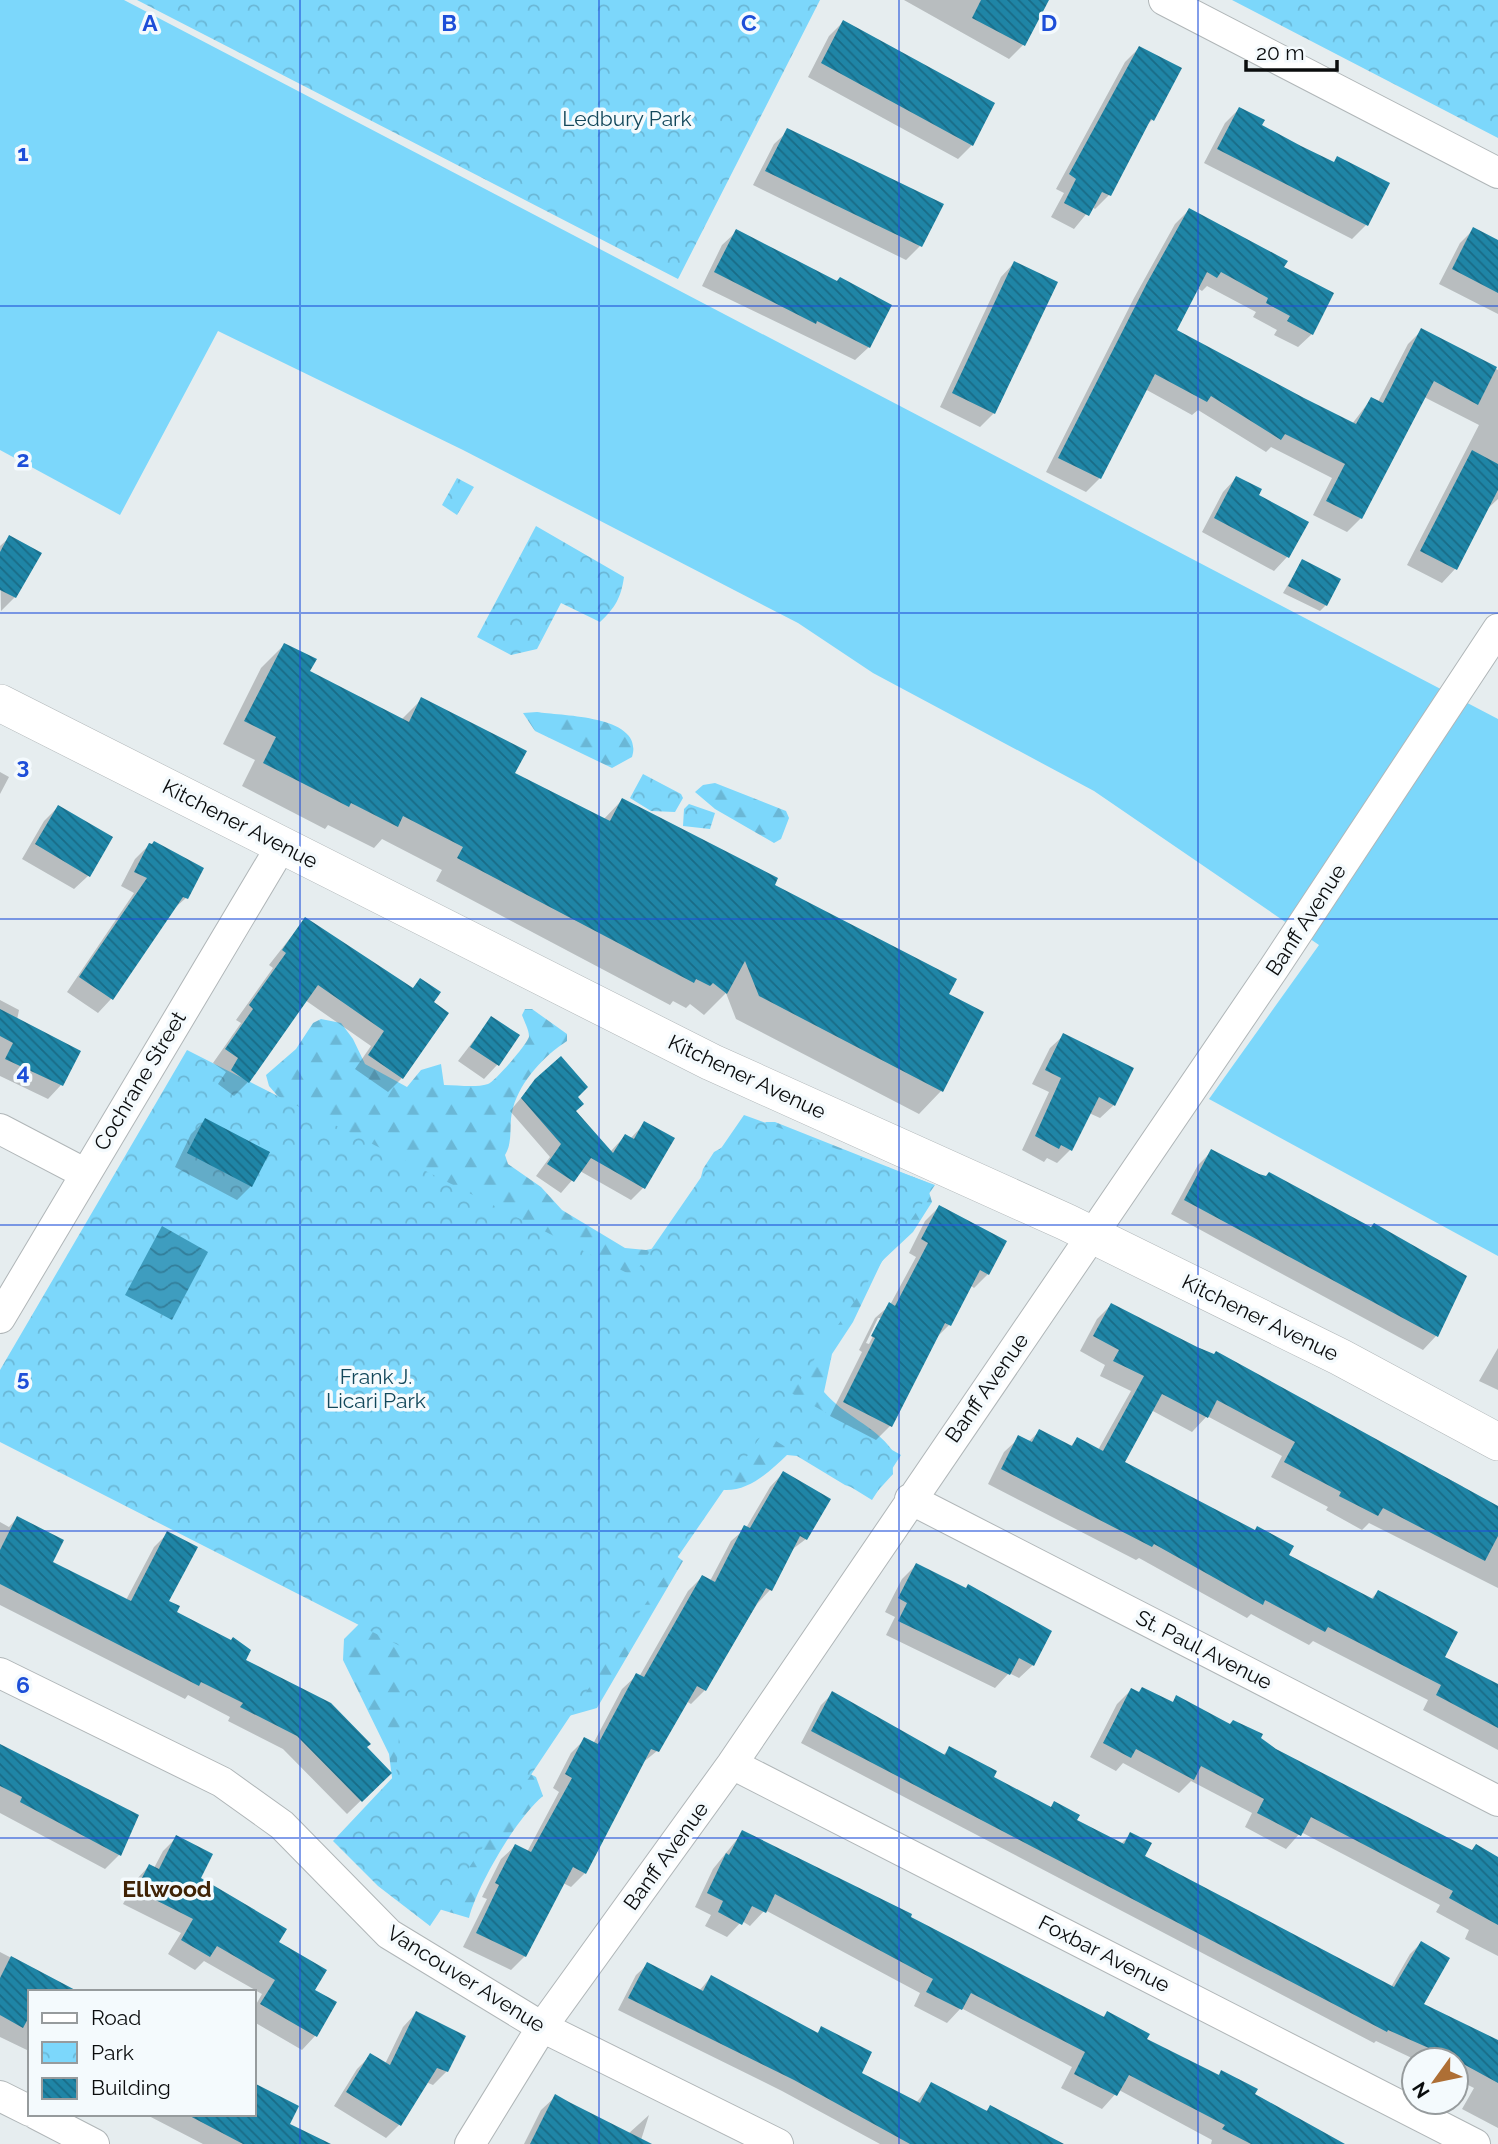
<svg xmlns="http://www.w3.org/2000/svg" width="1498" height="2144" font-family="Raleway,sans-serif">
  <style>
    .grass { fill: #7cd7fb }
    .forest { fill: url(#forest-firs) }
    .park { fill: url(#park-crowns) }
    .water { fill: url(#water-waves) }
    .shadow { fill: #0003; fill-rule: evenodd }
    .building { fill: url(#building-back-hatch) }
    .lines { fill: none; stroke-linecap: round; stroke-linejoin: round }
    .minor-casing { stroke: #b0b6b8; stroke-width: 32 }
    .tertiary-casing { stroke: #b0b6b8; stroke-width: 38 }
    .minor { stroke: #fff; stroke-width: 30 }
    .tertiary { stroke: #fff; stroke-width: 37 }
    .grid { fill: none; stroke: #1d4ed8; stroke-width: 2; stroke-opacity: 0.55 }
    .labels { text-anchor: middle; stroke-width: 7; stroke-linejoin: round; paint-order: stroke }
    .park-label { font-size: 21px; fill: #13485b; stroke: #f4fafd }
    .street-label { font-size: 21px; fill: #0a0c0d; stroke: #f4fafd }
    .neighbourhood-label { font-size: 23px; font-weight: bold; fill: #402306; stroke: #f4fafd }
    .grid-label { font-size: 23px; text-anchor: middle; font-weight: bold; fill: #1d4ed8; stroke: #f4fafd; stroke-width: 7; stroke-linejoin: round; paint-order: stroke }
  </style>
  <defs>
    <pattern id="forest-firs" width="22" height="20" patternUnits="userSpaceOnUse" patternTransform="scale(1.75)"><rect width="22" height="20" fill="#7cd7fb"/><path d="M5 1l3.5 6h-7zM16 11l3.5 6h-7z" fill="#6ab7d6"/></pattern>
    <pattern id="park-crowns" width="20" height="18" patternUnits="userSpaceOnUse" patternTransform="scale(1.75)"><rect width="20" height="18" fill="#7cd7fb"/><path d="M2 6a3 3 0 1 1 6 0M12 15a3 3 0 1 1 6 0" fill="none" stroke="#6ab7d6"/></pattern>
    <pattern id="water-waves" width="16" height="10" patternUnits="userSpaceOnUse" patternTransform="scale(1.75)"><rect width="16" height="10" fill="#3e9dbf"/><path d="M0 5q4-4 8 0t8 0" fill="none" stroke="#327e9a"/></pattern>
    <pattern id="building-back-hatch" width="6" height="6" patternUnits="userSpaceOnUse" patternTransform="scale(1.75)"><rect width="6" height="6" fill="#1f85a6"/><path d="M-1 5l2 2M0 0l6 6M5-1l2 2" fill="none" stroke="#196b86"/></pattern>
  </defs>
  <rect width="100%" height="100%" fill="#e6edef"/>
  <path class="grass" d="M0 0H124L1498 719V1256L1209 1099 1319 945 1094 791 873 673 798 623 463 450 218 331 120 515 0 450Z"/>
  <path class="forest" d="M537 712C561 716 645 715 632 757L612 768 535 731 523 713Z
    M715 783 786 811 789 818 781 839 774 843 715 809 695 792 703 785Z
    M525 1009H532L567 1034V1041C544 1056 521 1080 513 1108 508 1124 514 1140 505 1155L508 1164 541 1187 562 1210 625 1248 646 1250 665 1246 693 1210 703 1169 714 1152 723 1147 742 1144 766 1122H775L926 1182 932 1202 913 1232 882 1261 853 1322 832 1354 824 1392C844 1416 874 1425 892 1450L893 1474 874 1495 845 1485 797 1456 787 1455C767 1474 745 1495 716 1489L646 1294 295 1116 269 1086 266 1075 296 1049 313 1023 321 1019 341 1023 353 1039 365 1064 407 1087 421 1070 441 1064 444 1085C458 1085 475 1088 488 1084 495 1082 530 1041 529 1036 529 1030 524 1021 522 1015Z
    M667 1549 683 1561 597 1708 558 1719Z
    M359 1624 412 1638 394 1793 389 1754 343 1660 344 1639Z
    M519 1768 536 1777 543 1796C517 1817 477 1886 469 1918L432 1907Z"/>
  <path class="park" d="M137 0H820L678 279Z
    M1232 0H1498V138Z
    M457 478 474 487 457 515 442 505Z
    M536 526 624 577C621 598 615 608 600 622L561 603 537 649 511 655 477 637Z
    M643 774 681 794 683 798 675 812 651 811 630 798Z
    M689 804 715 813 710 829 683 826 684 809Z
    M187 1050 633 1276 744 1115 935 1185 791 1393 901 1455 872 1500 763 1433 635 1619 430 1926 378 1886 333 1841 396 1774 406 1649 0 1442V1370Z"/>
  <path class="water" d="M162 1226 208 1252 172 1320 125 1295Z"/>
  <path class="shadow" d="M904 0H1038L1045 4 1023 45 1009 59Z
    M843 22 972 145 958 159 808 77 829 36Z
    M1139 48 1152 120 1144 128 1109 195 1095 209 1092 207 1074 229 1051 217 1064 193 1056 189 1125 62Z
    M1239 109 1366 225 1352 239 1204 163 1225 123Z
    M788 131 920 246 906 260 753 185 774 144Z
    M1189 210 1282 267 1312 334 1298 347 1274 335 1277 330 1253 317 1256 312 1207 286 1202 291 1197 288 1175 330 1352 424 1371 399 1378 402 1408 344 1422 330 1498 370V499L1485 511 1455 569 1442 583 1407 565 1479 425 1424 397 1361 518 1347 532 1313 515 1332 478 1271 447 1266 452 1198 410 1192 415 1145 389 1100 478 1086 492 1046 472 1134 298 1175 224Z
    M1474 229 1498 242V314L1439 284 1460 243Z
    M736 232 869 347 855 360 702 286 722 245Z
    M1014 263 1032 338 994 413 980 427 940 407 1001 277Z
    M1236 478 1257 496 1306 522 1287 557 1274 571 1202 532 1223 492Z
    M10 537 39 554 15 597 1 611 0 546Z
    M1302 561 1326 605 1320 611 1283 593Z
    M284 645 308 672 401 720 422 699 513 773 603 820 622 800 772 886 947 995 941 1091 919 1114 736 1019 726 993 704 1015 690 1004 686 1008 673 1001 670 1005 436 881 442 870 382 839 374 848 328 825 325 829 242 786 255 760 223 744 261 668Z
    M0 772 9 777 0 794Z
    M58 807 88 876 74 889 22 859 44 821Z
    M149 845 186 898 171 911 111 999 98 1013 67 992 134 893 121 886 135 859Z
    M305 919 412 989 421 980 431 1003 402 1078 388 1092 355 1069 371 1046 305 1000 248 1082 234 1096 218 1084 226 1072 213 1063 241 1023 236 1020 273 968 269 965Z
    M0 1000 19 1010 17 1020 61 1085 48 1099 0 1076Z
    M491 1018 497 1065 484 1079 458 1061Z
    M1064 1035 1114 1105 1100 1118 1089 1113 1070 1150 1057 1163 1047 1158 1044 1162 1022 1150 1049 1092 1032 1084 1050 1048Z
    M536 1080 576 1097 574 1111 610 1152 625 1136 630 1139 645 1123 643 1188 631 1200 580 1171 561 1193 536 1176 550 1157 510 1111Z
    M205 1120 251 1186 237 1200 175 1167 191 1134Z
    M1212 1151 1464 1277 1436 1336 1423 1350 1171 1214 1198 1165Z
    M939 1207 988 1274 974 1288 970 1285 949 1325 935 1339 890 1426 876 1440 830 1416 862 1352 859 1350 875 1318 890 1305 916 1257 909 1253 925 1221ZM878 1318H882L869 1344 866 1343Z
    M1111 1305 1277 1386 1292 1397 1462 1486 1498 1517V1588L1369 1523 1362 1530 1326 1510 1328 1507 1271 1477 1282 1456 1207 1416 1192 1432 1151 1410 1122 1463 1370 1600 1378 1592 1443 1658 1498 1687V1750L1423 1710 1428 1700 1313 1641 1309 1645 1251 1614 1247 1618 1139 1558 1136 1560 988 1484 1004 1452 1019 1438 1028 1442 1040 1431 1070 1447 1077 1439 1098 1450 1131 1391 1100 1376 1105 1365 1080 1351 1097 1319Z
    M1498 1348V1390L1479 1381Z
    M783 1473 806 1539 790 1551 770 1590 757 1604 705 1690 691 1704 686 1701 657 1751 641 1764 585 1873 571 1887 563 1883 525 1956 511 1970 463 1947 487 1899 482 1897 501 1859 515 1846 527 1852 559 1792 553 1788 571 1753 585 1739 593 1744 622 1689 636 1676 639 1677 688 1591 702 1577 710 1581 731 1541 746 1528 770 1487Z
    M17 1518 51 1562 126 1600 154 1547 168 1533 167 1601 174 1613 364 1748 389 1773 347 1814 283 1749 228 1721 230 1717 188 1695 185 1699 0 1605V1522L9 1527Z
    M916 1565 1033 1665 1019 1678 1009 1673 995 1688 886 1635 895 1617 885 1612 902 1579Z
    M1131 1690 1171 1703 1177 1698 1498 1865V1956L1465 1939 1469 1930 1436 1912 1440 1905 1301 1832 1286 1849 1245 1827 1252 1813 1191 1781 1179 1793 1123 1763 1116 1771 1090 1757 1117 1704Z
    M833 1693 943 1755 949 1749 992 1778 1050 1808 1055 1803 1075 1821 1120 1845 1131 1834 1143 1857 1391 1987 1410 1954 1421 1943V2004L1498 2042V2128L1462 2109 1474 2088 1456 2079V2060H1416L1376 2041 1374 2043 801 1743 821 1705Z
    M0 1746 137 1816 119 1855 105 1869 0 1813Z
    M743 1832 1102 2018 1107 2013 1145 2040 1217 2076 1222 2072 1253 2095 1342 2144H1211L1212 2140 1119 2090 1102 2109 1061 2088 1072 2067 961 2008 947 2023 914 2006 920 1993 765 1910 750 1926 742 1921 727 1937 705 1926 711 1915 695 1907 713 1869Z
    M177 1837 198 1879 277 1943 313 1990 315 2036 302 2050 254 2022V2008L262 1994 204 1961 195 1970 168 1954 181 1933 123 1904 136 1880 149 1866 154 1868 163 1851Z
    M0 1952 71 1989 30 1992 29 2051 0 2037Z
    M648 1964 699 1991 711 1977 816 2034 822 2028 860 2073 916 2103 931 2084 985 2112 990 2107 1031 2144H880L782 2091 618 2010 636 1975Z
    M416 2013 447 2071 433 2085 426 2082 399 2125 386 2138 334 2106 357 2069 371 2055 385 2064 403 2027Z
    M254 2087 297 2107 288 2124 327 2144H203L145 2114H254Z
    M555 2097 628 2134 649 2115 641 2140 649 2144H524L541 2110Z"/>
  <path class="building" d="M981 0H1049L1025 46 972 18Z
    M843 20 995 103 973 146 821 63Z
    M1139 46 1182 68 1154 121 1151 119 1111 196 1102 192 1089 216 1064 203 1076 179 1069 174Z
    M1239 107 1265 120 1262 125 1301 146 1334 162 1337 156 1390 183 1368 226 1217 149Z
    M787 128 944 204 922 247 765 171Z
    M1189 208 1288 261 1284 267 1334 293 1313 335 1287 321 1290 316 1266 303 1268 298 1221 272 1217 278 1207 272 1177 330 1304 398 1356 424 1371 397 1383 403 1421 328 1497 367 1478 405 1434 381 1362 519 1326 501 1345 464 1285 434 1281 440 1211 396 1207 402 1155 374 1101 479 1058 458 1147 283Z
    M1473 227 1498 240V293L1452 269Z
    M736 229 837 281 840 277 892 305 870 348 817 321 816 324 714 272Z
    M1014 261 1058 282 995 414 952 393Z
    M1472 450 1498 464V490L1457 570 1420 551Z
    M1236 476 1262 489 1259 495 1309 522 1289 558 1214 518Z
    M9 535 42 553 16 598 0 590V552Z
    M1302 559 1341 579 1327 606 1288 586Z
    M284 643 317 659 310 671 409 722 421 697 527 751 515 773 610 821 622 798 778 878 775 885 957 979 949 994 984 1012 943 1092 759 996 745 961 727 994 713 983 710 986 696 979 694 983 457 858 463 847 403 816 398 827 351 803 349 807 263 763 276 737 244 721Z
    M58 805 113 837 90 877 35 844Z
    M154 841 204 868 188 899 183 897 113 1000 79 977 147 878 134 872 149 843 152 844Z
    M305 917 413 988 420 978 441 992 434 1002 449 1013 403 1079 368 1055 384 1031 318 985 249 1083 231 1070 238 1058 225 1049 253 1009 249 1005 286 953 282 950Z
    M0 1009 81 1051 63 1086 5 1059 13 1043 0 1036Z
    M491 1016 520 1035 499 1066 470 1047Z
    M1063 1033 1134 1068 1115 1106 1099 1097 1072 1151 1061 1145 1059 1149 1035 1136 1061 1078 1045 1070Z
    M561 1056 588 1087 578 1097 584 1104 576 1111 613 1153 625 1134 634 1139 644 1121 675 1138 645 1189 591 1158 574 1182 547 1164 561 1144 521 1098 535 1079Z
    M205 1118 270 1152 252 1187 187 1153Z
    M1211 1149 1259 1174 1266 1176 1269 1172 1371 1227 1374 1223 1467 1276 1438 1337 1184 1200Z
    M939 1205 1007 1241 989 1275 980 1270 951 1326 945 1323 892 1427 843 1402 875 1338 871 1336 889 1302 895 1306 928 1243 921 1239Z
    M1111 1303 1197 1347 1214 1354 1216 1351 1498 1506V1536L1485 1561 1383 1508 1378 1516 1339 1496 1341 1492 1284 1462 1295 1442 1217 1400 1208 1418 1162 1394 1125 1462 1255 1530 1257 1526 1294 1546 1289 1555 1373 1599 1378 1590 1458 1632 1445 1657 1498 1684V1728L1436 1695 1441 1685 1328 1627 1325 1632 1265 1600 1263 1605 1154 1544 1152 1547 1001 1469 1018 1435 1032 1442 1039 1429 1072 1446 1077 1437 1103 1451 1144 1376 1113 1361 1119 1350 1093 1336Z
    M783 1471 831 1499 807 1540 800 1536 772 1591 766 1588 706 1691 697 1686 659 1752 651 1749 586 1874 573 1867 526 1957 476 1933 499 1885 495 1883 515 1844 531 1852 572 1778 565 1774 584 1737 598 1744 636 1673 644 1677 702 1575 715 1582 744 1525 750 1528Z
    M17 1516 64 1540 53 1562 131 1601 167 1531 198 1547 169 1601 180 1606 177 1612 231 1640 233 1637 251 1650 246 1660 331 1703 371 1744 367 1747 392 1773 362 1802 297 1736 240 1707 243 1703 201 1682 199 1686 0 1584V1550Z
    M916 1563 966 1588 968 1584 1052 1631 1034 1666 1019 1658 1010 1675 898 1621 907 1603 898 1598Z
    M1142 1687 1173 1702 1176 1695 1230 1724 1233 1720 1263 1734 1261 1738 1276 1749 1363 1794 1472 1850 1476 1844 1498 1857V1925L1449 1898 1453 1891 1311 1817 1301 1836 1257 1813 1264 1799 1201 1766 1194 1780 1136 1749 1131 1758 1103 1743 1131 1688 1139 1692Z
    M832 1691 945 1755 949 1746 997 1771 994 1777 1051 1807 1054 1801 1080 1815 1077 1820 1124 1844 1130 1832 1152 1843 1145 1856 1394 1987 1421 1941 1450 1958 1424 2004 1498 2040V2083L1456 2060 1388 2030 1387 2032 811 1731Z
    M0 1744 139 1815 121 1856 20 1802 22 1797 0 1786Z
    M742 1830 912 1914 911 1917 1104 2017 1107 2011 1150 2034 1147 2039 1219 2075 1221 2070 1258 2089 1255 2094 1345 2144H1251L1222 2129 1225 2125 1129 2075 1117 2096 1074 2074 1085 2052 971 1993 962 2010 926 1992 933 1979 775 1894 766 1913 752 1906 742 1925 718 1912 723 1901 707 1893 726 1853 729 1855Z
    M176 1835 213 1854 201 1878 287 1929 279 1942 327 1970 315 1990 337 2002 317 2037 260 2004 275 1980 217 1946 210 1957 181 1940 193 1919 136 1890 149 1864 159 1869Z
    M11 1956 79 1992H30V2015L23 2028 0 2015V1978Z
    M647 1962 703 1991 711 1975 818 2033 821 2026 872 2052 862 2073 920 2103 931 2082 987 2111 990 2105 1064 2144H910L794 2080 628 1998Z
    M416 2011 466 2036 448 2072 437 2068 401 2126 346 2092 370 2053 390 2065Z
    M254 2083 299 2106 290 2124 331 2144H243L186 2114H254Z
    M555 2094 569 2102 652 2144H530Z"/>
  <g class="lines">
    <defs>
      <path id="minor" d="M1164 0 1498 173
        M0 1129 84 1173
        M0 1318 282 845
        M910 1499 1498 1801
        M0 1673 222 1782 282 1825 389 1934 542 2027 778 2144
        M732 1764 1475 2144
        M0 2096 30 2111
        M36 2114 94 2144
        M470 2144 542 2027 732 1764 1274 968 1498 629"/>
      <path id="tertiary" d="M0 703 711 1062 1066 1222 1340 1357 1498 1442"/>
    </defs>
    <use href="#minor" class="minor-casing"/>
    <use href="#tertiary" class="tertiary-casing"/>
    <use href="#minor" class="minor"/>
    <use href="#tertiary" class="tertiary"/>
  </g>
  <path class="grid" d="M300 0V2144M599 0V2144M899 0V2144M1198 0V2144M0 306H1498M0 613H1498M0 919H1498M0 1225H1498M0 1531H1498M0 1838H1498"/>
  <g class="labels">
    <g class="park-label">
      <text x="627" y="126">Ledbury Park</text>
      <text x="376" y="1384">Frank J.<tspan x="376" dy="24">Licari Park</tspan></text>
    </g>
    <g class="street-label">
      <text transform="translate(240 824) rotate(27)" y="7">Kitchener Avenue</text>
      <text transform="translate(1306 920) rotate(-57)" y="7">Banff Avenue</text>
      <text transform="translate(747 1077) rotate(25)" y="7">Kitchener Avenue</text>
      <text transform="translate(140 1081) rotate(-59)" y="7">Cochrane Street</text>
      <text transform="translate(1260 1318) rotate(26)" y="7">Kitchener Avenue</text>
      <text transform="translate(987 1388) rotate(-55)" y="7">Banff Avenue</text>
      <text transform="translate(1204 1650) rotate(27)" y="7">St. Paul Avenue</text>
      <text transform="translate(666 1856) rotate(-54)" y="7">Banff Avenue</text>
      <text transform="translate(1104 1954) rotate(27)" y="7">Foxbar Avenue</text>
      <text transform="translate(466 1979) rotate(32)" y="7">Vancouver Avenue</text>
    </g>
    <g class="neighbourhood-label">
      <text x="167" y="1897">Ellwood</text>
    </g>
  </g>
  <g class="grid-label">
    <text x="150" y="31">A</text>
    <text x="449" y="31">B</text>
    <text x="749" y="31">C</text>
    <text x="1049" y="31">D</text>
    <text x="23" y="161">1</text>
    <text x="23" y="467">2</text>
    <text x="23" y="774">3</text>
    <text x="23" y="1080">4</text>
    <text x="23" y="1386">5</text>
    <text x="23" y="1693">6</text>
  </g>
  <rect x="28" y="1990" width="228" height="126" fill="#f4fafd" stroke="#969b9d" stroke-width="2"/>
  <rect x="42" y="2013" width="35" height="10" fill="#ffffff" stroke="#969b9d" stroke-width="2"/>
  <text x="91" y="2025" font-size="21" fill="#0a0c0d">Road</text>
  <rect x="42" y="2042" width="35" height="21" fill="url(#park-crowns)" stroke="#969b9d" stroke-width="2"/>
  <text x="91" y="2060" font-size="21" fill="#0a0c0d">Park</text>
  <rect x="42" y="2078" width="35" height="21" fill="url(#building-back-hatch)" stroke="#969b9d" stroke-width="2"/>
  <text x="91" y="2095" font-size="21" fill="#0a0c0d">Building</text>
  <g transform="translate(1435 2081) rotate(237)"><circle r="33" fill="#f4fafd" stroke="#969b9d" stroke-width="2"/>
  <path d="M0-5L12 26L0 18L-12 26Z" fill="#ae6f35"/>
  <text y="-10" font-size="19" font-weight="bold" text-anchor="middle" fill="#0a0c0d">N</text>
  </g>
  <path d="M1246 60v10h91v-10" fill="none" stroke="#0a0c0d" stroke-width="3.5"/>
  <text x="1256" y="60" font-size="21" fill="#0a0c0d" stroke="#f4fafd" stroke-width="5" paint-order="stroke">20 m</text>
</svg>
